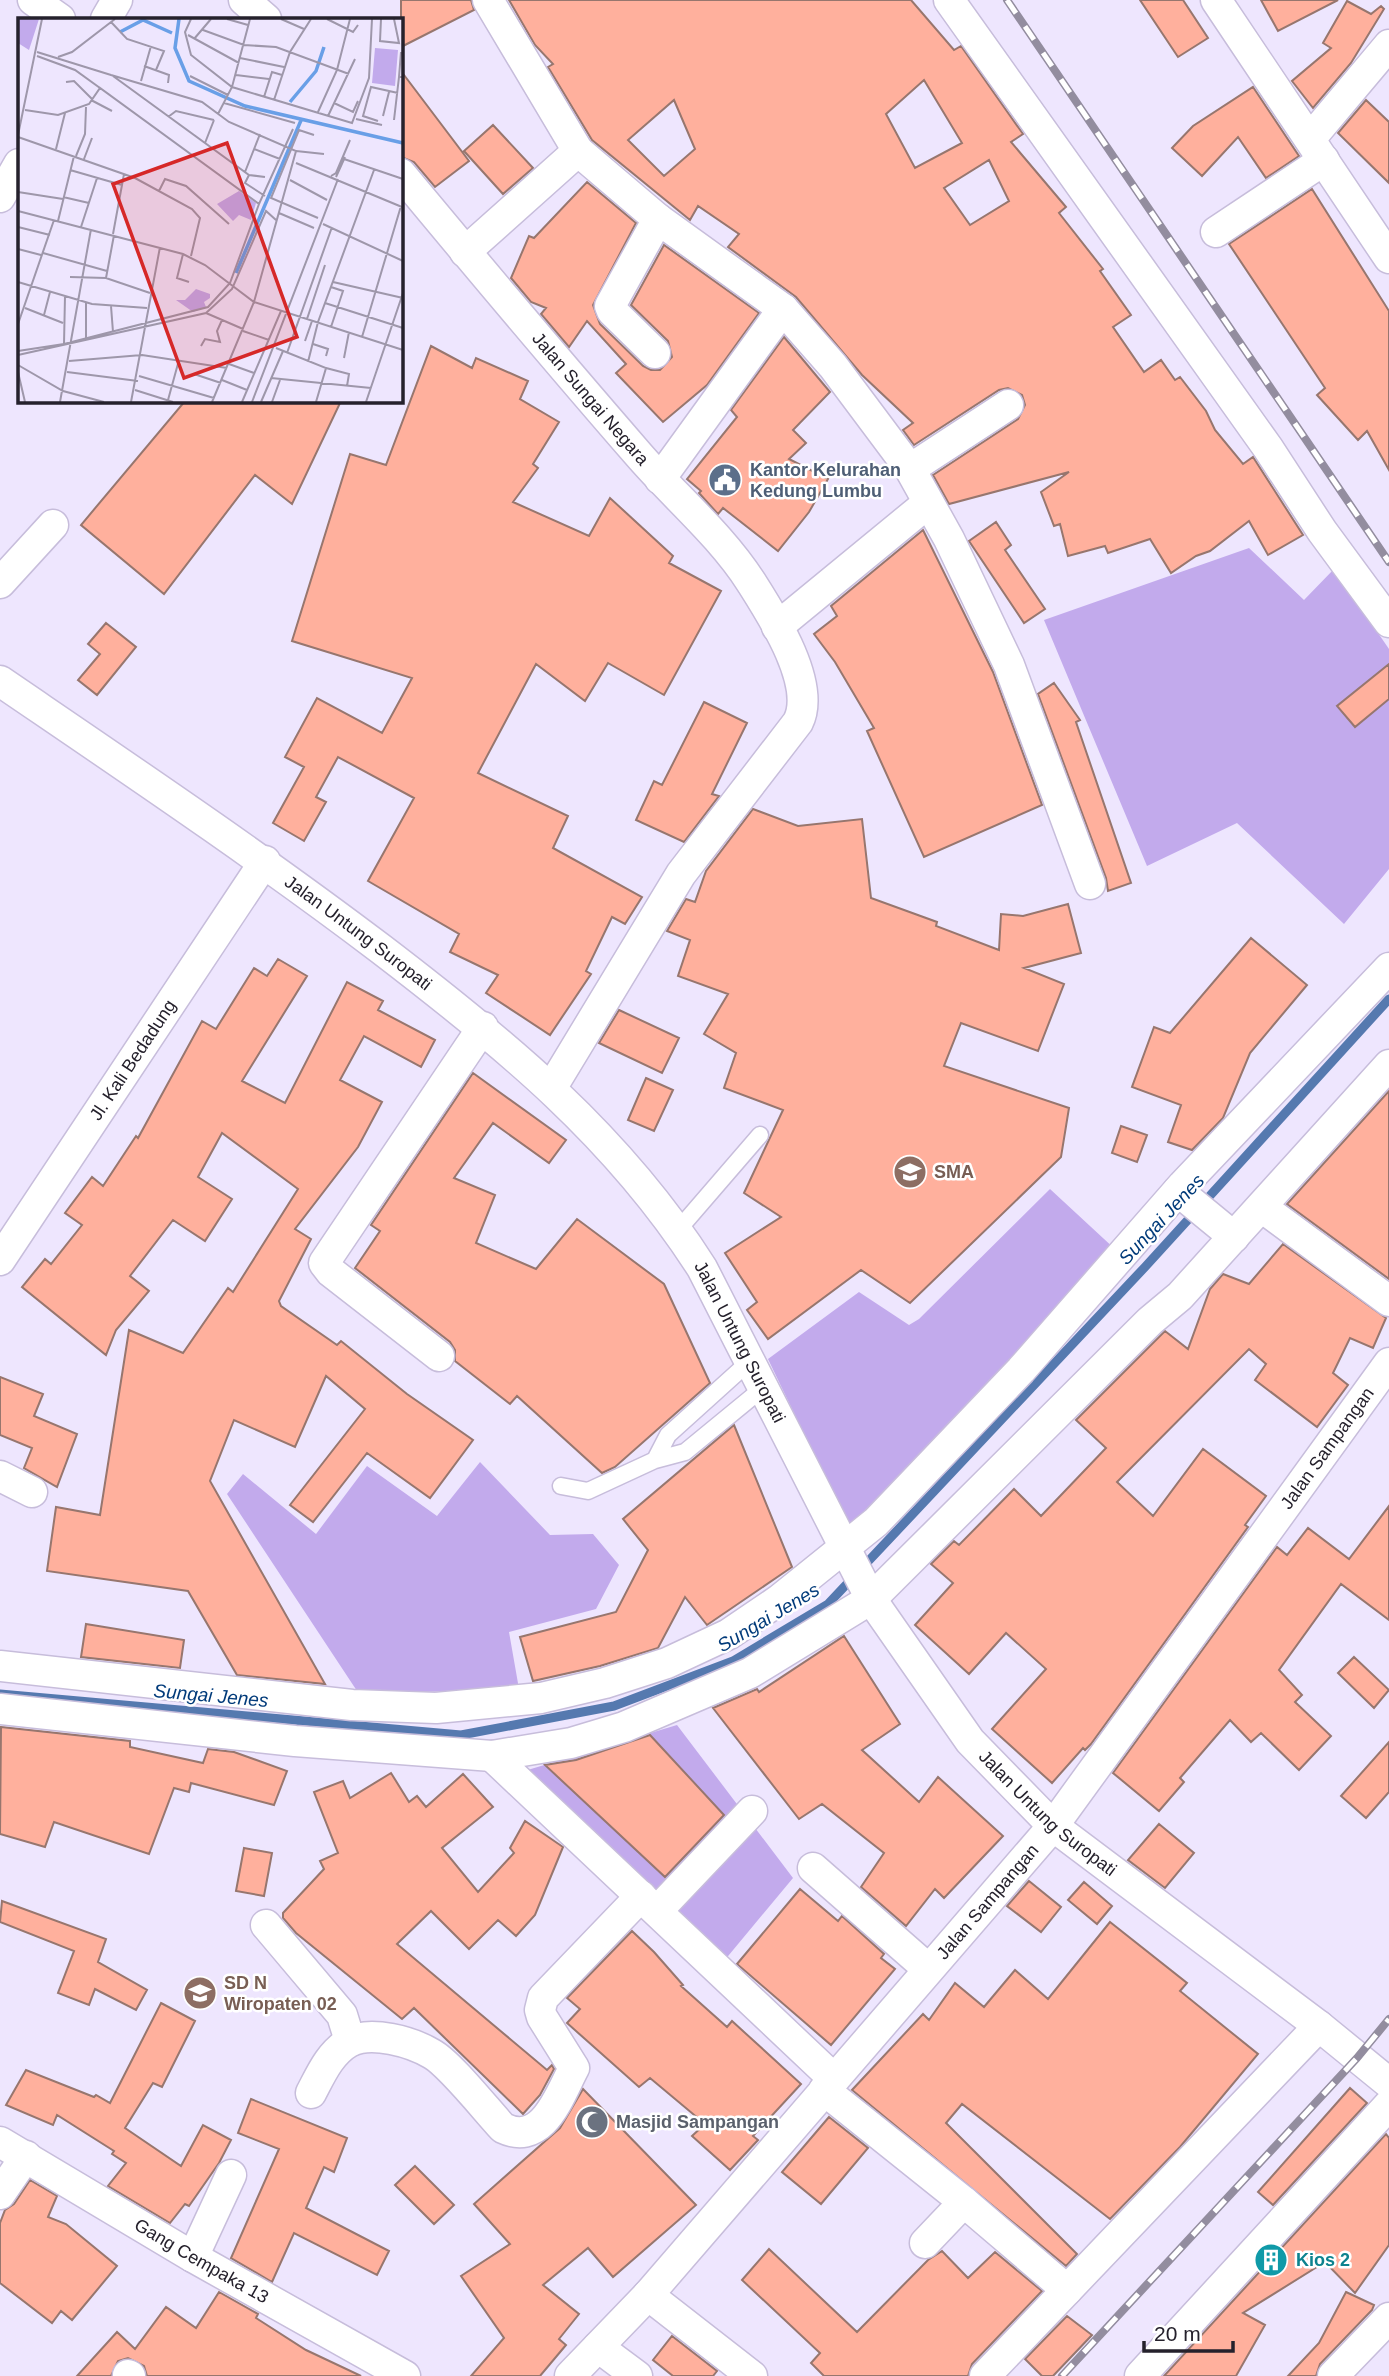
<svg xmlns="http://www.w3.org/2000/svg" width="1389" height="2376" font-family="Arial,sans-serif">
  <style>
    .green { fill: #c2aaec }
    .lines { fill: none; stroke-linecap: round; stroke-linejoin: round }
    .stream { stroke: #5579af; stroke-width: 9 }
    .building { fill: #ffb09d; stroke: #97766e; stroke-width: 2; fill-rule: evenodd }
    .lane-casing { stroke: #c7bddb; stroke-width: 19 }
    .street-casing { stroke: #c7bddb; stroke-width: 33 }
    .lane { stroke: #fff; stroke-width: 16 }
    .street { stroke: #fff; stroke-width: 30 }
    .rail-casing { stroke: #938d9f; stroke-width: 8 }
    .rail { stroke: #fff; stroke-width: 5; stroke-dasharray: 16; stroke-linecap: butt }
    .labels { text-anchor: middle; stroke-width: 5; stroke-linejoin: round; paint-order: stroke }
    .street-label { font-size: 18px; fill: #25212c; stroke: #fff }
    .service-label { font-size: 18px; font-weight: bold; fill: #4e5e75; stroke: #fff; text-anchor: start }
    .education-label { font-size: 18px; font-weight: bold; fill: #785e54; stroke: #fff; text-anchor: start }
    .worship-label { font-size: 18px; font-weight: bold; fill: #5b616d; stroke: #fff; text-anchor: start }
    .culture-label { font-size: 18px; font-weight: bold; fill: #0d838f; stroke: #fff; text-anchor: start }
    .water-label { font-size: 19px; font-style: italic; fill: #023b7a; stroke: #fff }
    .inset-river { fill: none; stroke: #699fe7; stroke-width: 3.5 }
    .inset-road { fill: none; stroke: #9e97aa; stroke-width: 2 }
    .view { fill: #d62828; fill-opacity: 0.15; stroke: #d62828; stroke-width: 3.5 }
    .inset-edge { fill: none; stroke: #25212c; stroke-width: 3.5 }
  </style>
  <rect width="100%" height="100%" fill="#eee6fe"/>
  <path class="green" d="M1249 548 1304 600 1334 569 1389 649V869L1344 924 1237 823 1147 866 1044 620Z
    M1050 1189 1117 1251 849 1528 768 1359 859 1292 909 1325 919 1319Z
    M480 1462 550 1535 593 1534 619 1565 596 1609 509 1632 519 1689 359 1694 227 1494 243 1474 316 1534 367 1466 437 1516Z
    M677 1725 793 1878 714 1973 521 1772Z"/>
  <g class="lines">
    <path class="stream" d="M0 1694 461 1735 614 1706 733 1661 828 1604 1145 1267 1389 999"/>
  </g>
  <path class="building" d="M401 0H471L474 10 401 47Z
    M509 0H911L954 50 961 46 1023 134 1011 142 1066 207 1059 213 1103 269 1100 271 1131 315 1113 327 1144 372 1161 360 1175 380 1180 377 1206 411 1215 430 1243 464 1253 457 1303 535 1268 555 1249 521 1210 551 1196 556 1171 573 1150 539 1108 553 1105 546 1068 556 1060 524 1054 526 1041 492 1069 472 949 504 933 475 1018 419 1025 405 1022 395 1008 388 999 390 914 445 903 430 913 423 862 375 796 297 728 247 739 234 698 206 690 220 592 140 548 67 553 64 535 45ZM924 80 962 143 915 168 886 114ZM674 100 695 149 664 176 628 140ZM989 160 1009 201 970 225 944 188Z
    M1140 0H1183L1208 38 1178 57Z
    M1261 0H1338L1278 31Z
    M1347 1 1371 14 1381 6 1384 9 1351 63 1313 108 1292 81 1331 48 1323 43Z
    M401 71 469 161 435 187 414 162 401 157Z
    M1253 87 1299 156 1266 178 1238 137 1202 176 1172 148 1193 126Z
    M1366 100 1389 122V183L1338 133Z
    M493 125 533 168 503 194 464 151Z
    M587 182 636 223 593 305 600 324 643 366 651 370H660L672 357 668 341 631 305 664 245 759 313 707 385 663 422 616 373 626 364 587 321 569 347 541 314 546 308 531 302 511 278 529 236 534 238Z
    M1312 189 1389 311V470L1367 431 1358 440 1317 395 1325 388 1229 244Z
    M784 337 830 392 793 430 806 443 789 459 828 479 809 512 778 551 723 508 718 514 699 493 701 491 687 479 737 417 731 410Z
    M431 346 472 368 476 358 528 381 520 399 559 422 533 464 538 468 513 502 589 536 610 498 673 556 669 563 721 591 664 695 608 663 585 701 536 664 478 773 568 816 553 848 642 897 625 924 612 917 586 971 591 974 550 1035 486 993 498 975 450 952 459 934 368 881 414 798 338 757 316 797 326 802 304 841 273 823 304 767 285 757 317 698 382 733 412 678 292 641 350 454 386 465Z
    M185 401H341L292 504 255 475 164 594 81 525Z
    M996 522 1011 545 1005 550 1045 609 1024 623 969 541Z
    M923 530 993 672 1042 805 924 857 867 731 874 728 835 662 814 634 837 616 831 606Z
    M106 623 136 647 97 695 78 680 100 654 88 644Z
    M1389 664V699L1355 727 1337 706Z
    M1054 683 1080 720 1076 722 1131 883 1108 891 1106 878 1038 694Z
    M704 702 747 723 712 794 719 796 684 842 636 820 654 781 662 785Z
    M753 809 798 826 862 819 871 898 937 922 936 926 999 950 1001 914 1023 916 1068 904 1081 953 1024 968 1064 984 1038 1051 961 1023 944 1066 1069 1108 1061 1157 910 1303 861 1270 768 1339 747 1310 757 1302 725 1253 781 1217 744 1193 783 1110 724 1088 736 1053 704 1034 728 994 678 976 690 940 667 931 686 899 695 902 706 871Z
    M1251 938 1307 985 1250 1053 1223 1118 1192 1150 1168 1142 1181 1105 1132 1087 1154 1027 1170 1033Z
    M278 959 307 976 242 1081 285 1103 347 982 383 1001 378 1010 435 1040 421 1067 364 1036 340 1080 382 1102 358 1147 295 1229 311 1239 279 1301 281 1306 337 1345 341 1341 407 1394 473 1440 430 1498 367 1453 313 1522 290 1505 365 1409 326 1376 295 1447 234 1420 210 1481 325 1684 237 1675 188 1591 47 1571 56 1507 100 1515 129 1330 183 1353 228 1288 233 1292 298 1189 222 1133 198 1177 232 1199 205 1241 173 1220 130 1276 149 1291 116 1330 106 1355 22 1287 45 1259 51 1264 82 1225 65 1213 92 1177 103 1186 136 1136 138 1138 202 1021 216 1029 254 968 267 976Z
    M619 1010 679 1038 662 1073 599 1043Z
    M473 1073 566 1140 549 1163 493 1123 454 1178 495 1195 476 1243 536 1269 577 1219 664 1284 710 1383 615 1467 602 1473 517 1396 510 1404 455 1361V1350L450 1342 355 1268 380 1231 371 1225Z
    M646 1078 673 1090 654 1131 628 1120Z
    M1389 1091V1279L1287 1204Z
    M1121 1126 1147 1135 1137 1162 1112 1153Z
    M1283 1244 1386 1318 1373 1348 1350 1338 1333 1373 1348 1385 1317 1427 1255 1380 1266 1364 1249 1349 1117 1482 1153 1516 1203 1449 1266 1496 1245 1525 1248 1527 1091 1744 1085 1750 1083 1748 1052 1783 992 1729 1046 1669 1006 1633 969 1674 915 1625 953 1583 931 1564 954 1541 959 1545 1014 1489 1041 1516 1106 1448 1076 1420 1165 1331 1188 1349 1210 1289 1223 1274 1249 1284Z
    M0 1377 43 1394 34 1416 77 1434 57 1487 24 1468 32 1448 0 1435Z
    M734 1425 792 1567 707 1625 685 1597 658 1648 600 1666 533 1681 520 1637 616 1612 648 1550 623 1519Z
    M1389 1506V1620L1341 1584 1279 1670 1302 1695 1295 1702 1331 1736 1299 1770 1261 1733 1251 1742 1230 1720 1180 1778 1184 1782 1159 1811 1113 1773 1277 1547 1287 1555 1308 1528 1349 1559Z
    M86 1624 184 1640 180 1668 81 1657Z
    M844 1636 900 1724 862 1750 919 1802 938 1777 1003 1836 944 1898 935 1889 906 1926 861 1887 884 1853 822 1804 799 1819 713 1708 757 1689 759 1692Z
    M1354 1657 1389 1690 1374 1708 1338 1673Z
    M1 1727 130 1741V1747L203 1763 208 1749 234 1752 287 1771 274 1805 191 1783 189 1792 174 1788 149 1854 54 1822 45 1847 0 1834Z
    M650 1735 724 1815 665 1877 545 1765 576 1760Z
    M1389 1742V1792L1366 1818 1341 1796Z
    M391 1773 409 1802 417 1796 426 1807 463 1774 493 1807 442 1848 478 1892 514 1853 510 1848 525 1821 563 1847 535 1915 516 1936 498 1920 469 1949 431 1911 397 1944 547 2070 552 2065 554 2069 540 2095 523 2114 414 2008 402 2019 296 1933 283 1918V1913L324 1869 320 1861 338 1853 314 1792 343 1781 350 1798Z
    M1159 1824 1194 1853 1165 1888 1128 1860Z
    M244 1848 272 1853 264 1896 236 1891Z
    M1029 1881 1061 1907 1041 1932 1007 1906Z
    M1084 1882 1112 1906 1097 1924 1068 1900Z
    M800 1889 838 1921 842 1916 884 1954 881 1958 895 1969 831 2045 737 1964Z
    M2 1901 106 1939 98 1962 147 1990 136 2010 95 1989 89 2005 58 1993 74 1951 0 1922Z
    M1110 1922 1187 1983 1180 1991 1258 2054 1180 2147 1110 2219 962 2104 946 2123 1077 2254 1066 2266 852 2090 923 2014 929 2020 955 1983 984 2007 1015 1970 1048 1999Z
    M632 1931 654 1952 683 1985 681 1986 727 2027 732 2021 801 2084 753 2136 758 2140 730 2170 692 2136 705 2124 650 2078 639 2087 567 2023 580 2009 567 1998Z
    M161 2003 195 2021 162 2087 153 2083 125 2128 181 2166 203 2125 231 2140 219 2163 189 2206 185 2204 170 2223 108 2186 126 2163 112 2154 114 2151 57 2115 53 2125 6 2105 26 2070 94 2097 96 2095 110 2103Z
    M1350 2088 1367 2103 1273 2205 1258 2192Z
    M583 2089 696 2205 613 2277 588 2248 543 2285 579 2314 559 2339 566 2345 540 2376H471L504 2338 461 2276 510 2244 474 2204 560 2128Z
    M251 2099 347 2138 334 2172 324 2167 306 2208 389 2251 377 2275 294 2233 272 2282 231 2258 279 2149 238 2133Z
    M829 2117 868 2148 821 2204 782 2172Z
    M1386 2134 1389 2138V2245L1355 2293 1325 2262 1243 2313 1265 2325 1236 2376H1164Z
    M415 2166 454 2205 434 2224 395 2185Z
    M30 2180 57 2196 48 2217 66 2224 117 2266 72 2320 61 2311 52 2323 0 2283V2223L5 2210 14 2204Z
    M769 2249 857 2332 928 2260 942 2251 968 2278 995 2252 1042 2291 972 2364 968 2376H824L811 2363 820 2353 742 2280Z
    M219 2292 258 2314 256 2318 306 2350 361 2376H147L144 2366 128 2358 118 2361 111 2376H77L117 2332 135 2349 166 2307 196 2328Z
    M1346 2292 1374 2305 1372 2310 1320 2364 1316 2376H1288L1319 2343Z
    M1067 2316 1092 2335 1053 2376H1042L1025 2359Z
    M672 2336 717 2371 713 2376H673L653 2360Z"/>
  <g class="lines">
    <defs>
      <path id="lane" d="M678 1230 760 1135
        M655 1460 668 1435 750 1361
        M561 1486 588 1491 655 1460 685 1452 763 1388"/>
      <g id="street">
        <path d="M33 0 60 19"/>
        <path d="M244 0 266 19"/>
        <path d="M488 0 578 151"/>
        <path d="M949 0 1268 448 1322 531 1389 622"/>
        <path d="M1216 0 1389 258"/>
        <path d="M106 19 117 0"/>
        <path d="M1310 139 1389 45"/>
        <path id="s1" d="M401 174C479 268 558 362 638 454 675 497 720 534 751 582 772 615 817 684 798 722L681 874 552 1087"/>
        <path d="M0 197 19 164"/>
        <path d="M1216 232 1324 160"/>
        <path d="M465 252 578 151 658 219 783 309 833 366 910 469 949 539 1009 665 1090 884"/>
        <path d="M655 353 612 311 610 306 658 219"/>
        <path d="M910 469 1008 405"/>
        <path d="M660 479 783 309"/>
        <path d="M0 583 53 525"/>
        <path d="M777 627 928 503"/>
        <path id="s2" d="M0 681C129 769 257 855 381 949 504 1043 618 1136 702 1268L871 1599 970 1741 1053 1826 1319 2026 1389 2083"/>
        <path d="M1178 1191 1234 1237"/>
        <path d="M1263 1208 1389 1301"/>
        <path id="s3" d="M0 1260 265 861"/>
        <path d="M439 1356 331 1272 324 1263 483 1027"/>
        <path d="M0 1476 32 1492"/>
        <path d="M0 1666 352 1705 436 1708 541 1698 605 1683 667 1663 729 1634 779 1600 876 1522 1021 1370 1183 1185 1389 968"/>
        <path d="M0 1709 295 1741 492 1756 571 1743 624 1727 750 1673 871 1599 1150 1321 1180 1296 1389 1065"/>
        <path d="M492 1756 834 2079"/>
        <path d="M813 1868 927 1968"/>
        <path d="M658 1910 752 1811"/>
        <path d="M266 1925 342 2015 350 2041"/>
        <path d="M824 2090 964 2202 1067 2290"/>
        <path d="M311 2093C321 2074 330 2053 349 2042 371 2030 412 2042 432 2054 450 2064 487 2111 503 2128 543 2147 559 2096 574 2068L542 2017 540 2010 543 1998 641 1896"/>
        <path id="s4" d="M0 2142 193 2257 405 2376"/>
        <path d="M0 2194 26 2156"/>
        <path d="M925 2243 964 2202"/>
        <path d="M193 2257 231 2175"/>
        <path d="M648 2295 752 2376"/>
        <path d="M598 2347 637 2376"/>
        <path d="M128 2375 130 2376"/>
        <path id="s5" d="M570 2376 648 2295 1053 1826 1389 1363"/>
        <path d="M985 2376 1319 2026"/>
        <path d="M1140 2376 1389 2105"/>
        <path d="M1333 2376 1389 2318"/>
      </g>
    </defs>
    <use href="#lane" class="lane-casing"/>
    <use href="#street" class="street-casing"/>
    <use href="#lane" class="lane"/>
    <use href="#street" class="street"/>
    <defs>
      <path id="rail" d="M1007 0 1389 562
        M1062 2376 1357 2058 1389 2019"/>
    </defs>
    <use href="#rail" class="rail-casing"/>
    <use href="#rail" class="rail"/>
  </g>
  <defs>
    <symbol id="civic-disc" viewBox="-11 -11 22 22"><circle r="9.5" fill="#5c6f8a" stroke="#fff"/><path d="M-.6-6.5H3V-4.5H.6V-3L4-1V1h2V6H-6V1h2V-1L-.6-3ZM-1.2 2.5V6h2.4V2.5Z" fill="#fff"/></symbol>
    <symbol id="school-disc" viewBox="-11 -11 22 22"><circle r="9.5" fill="#8d6e63" stroke="#fff"/><path d="M0-5L7-2L0 1L-7-2ZM-4 1L0 2.5L4 1V4Q0 6-4 4Z" fill="#fff"/></symbol>
    <symbol id="mosque-disc" viewBox="-11 -11 22 22"><circle r="9.5" fill="#6b7280" stroke="#fff"/><path d="M3.5-4.9A6 6 0 1 0 3.5 4.9A5 5 0 1 1 3.5-4.9Z" fill="#fff"/></symbol>
    <symbol id="building-disc" viewBox="-11 -11 22 22"><circle r="9.5" fill="#0f9aa8" stroke="#fff"/><path d="M-4-6H4V6H1V3H-1V6H-4ZM-2.5-4.3h1.7v1.8h-1.7ZM.8-4.3h1.7v1.8H.8ZM-2.5-1h1.7V.8h-1.7ZM.8-1h1.7V.8H.8Z" fill="#fff"/></symbol>
  </defs>
  <g fill-rule="evenodd">
    <use href="#civic-disc" x="706" y="461" width="38" height="38"/>
    <use href="#school-disc" x="891" y="1153" width="38" height="38"/>
    <use href="#school-disc" x="181" y="1974" width="38" height="38"/>
    <use href="#mosque-disc" x="573" y="2103" width="38" height="38"/>
    <use href="#building-disc" x="1252" y="2241" width="38" height="38"/>
  </g>
  <g class="labels">
    <g class="street-label">
      <text dy="6" stroke="none"><textPath href="#s1" startOffset="294">Jalan Sungai Negara</textPath></text>
      <text dy="6" stroke="none"><textPath href="#s2" startOffset="438">Jalan Untung Suropati</textPath></text>
      <text dy="6" stroke="none"><textPath href="#s3" startOffset="240">Jl. Kali Bedadung</textPath></text>
      <text dy="6" stroke="none"><textPath href="#s2" startOffset="1004">Jalan Untung Suropati</textPath></text>
      <text dy="6" stroke="none"><textPath href="#s5" startOffset="1199">Jalan Sampangan</textPath></text>
      <text dy="6" stroke="none"><textPath href="#s2" startOffset="1572">Jalan Untung Suropati</textPath></text>
      <text dy="6" stroke="none"><textPath href="#s5" startOffset="632">Jalan Sampangan</textPath></text>
      <text dy="6" stroke="none"><textPath href="#s4" startOffset="234">Gang Cempaka 13</textPath></text>
    </g>
    <g class="service-label">
      <text x="750" y="476">Kantor Kelurahan<tspan x="750" dy="21">Kedung Lumbu</tspan></text>
    </g>
    <g class="education-label">
      <text x="934" y="1178">SMA</text>
      <text x="224" y="1989">SD N<tspan x="224" dy="21">Wiropaten 02</tspan></text>
    </g>
    <g class="worship-label">
      <text x="616" y="2128">Masjid Sampangan</text>
    </g>
    <g class="culture-label">
      <text x="1296" y="2266">Kios 2</text>
    </g>
    <g class="water-label">
      <text transform="translate(1161 1219) rotate(-47)" y="7">Sungai Jenes</text>
      <text transform="translate(768 1617) rotate(-31)" y="7">Sungai Jenes</text>
      <text transform="translate(211 1695) rotate(5)" y="7">Sungai Jenes</text>
    </g>
  </g>
  <g transform="translate(18 18)">
    <rect width="385" height="385" fill="#eee6fe"/>
    <path d="M0 1H21L11 32 0 25ZM357 30 380 32 377 68 354 65ZM221 173 238 185 233 202 221 197 215 203 199 186ZM178 271 192 276V280L186 284 188 289 175 294 158 282H167Z" fill="#c2aaec"/>
    <path class="inset-river" d="M161 1 157 30 171 63 227 88 385 125M102 14 125 2 154 15M272 84 298 53 306 29M218 255 284 100"/>
    <path class="inset-road" d="M173 1 167 14 173 37 214 69 334 105 351 60 354 1M209 1 230 7M263 1 286 11M309 1 335 14 340 7M363 1 362 23 381 25 376 1M93 4 109 21 146 33 138 52M185 12 226 27 258 29 331 56M170 17 221 45M176 21 193 1M19 34 93 57M19 38 57 52 82 70M40 39 54 34 97 1M222 40 266 49M126 48 151 57 150 65M93 57 184 84 211 104 278 133 236 284 194 384M218 57 251 61M95 58 231 157 247 159M172 58 210 77M381 59 383 34M123 63 133 28M48 64 56 63 74 81M246 79 254 54 264 57M73 82 94 93M256 82 272 34 293 1M206 85 277 105M316 85 335 94 340 83M7 92 40 97 71 86 82 70 241 186 275 111M300 94 319 52 332 1M200 96 214 69 232 1M310 98 337 41M365 98 371 74M150 99 158 93 196 102M338 101 364 107M376 102 381 59H385M360 103 345 98 353 69 380 75M0 117 24 1M296 117 281 112 253 180 300 200M0 119 117 160 174 191 182 200 173 238M187 125 196 102M38 131 47 95M236 131 262 141M278 133 306 136M58 138 67 116 68 89M66 141 74 120M326 141 385 161M278 145 384 189M52 152 104 167M227 154 242 116M231 157 227 165 247 178M313 158 318 155 332 122M318 159 327 139M272 162 309 182M141 173 147 161 168 168 211 206M0 174 45 181M45 179 71 185M0 193 165 236 187 247 236 284 385 332M261 195 296 210M40 203 56 138M305 206 385 243M0 209 32 217M63 209 79 160M95 216 106 156M0 231 23 237M25 235 89 253M165 236 159 260 171 264M52 259 88 260 132 275M88 260 96 217M0 264 74 286 129 290M315 264 385 280M313 269 325 273 313 309M68 284V320M307 285 385 310M93 288 95 314M7 290 45 305M188 295 225 311M26 297 32 274M289 301 307 247M0 306 36 202M225 313 251 322M344 319 383 188M287 323 294 303M46 326 47 278M295 326 310 331 308 338M183 328 187 321 202 324 199 313 204 302M258 330 308 350 298 384M0 333 46 326 190 289 212 265 241 186M269 335 314 209M0 337 188 295 214 271 248 193 258 202M326 340 331 314M51 343 124 337 209 350M290 344 300 304 356 152M211 346 236 355M0 347 45 373 86 384M308 350 331 356 329 368M0 354 7 384M49 354 120 363M176 356 203 365M121 358 196 380M253 360 353 370M204 362 229 372M117 372 155 384M150 382 161 342M42 384 73 211M113 384 142 229M224 384 263 293M234 384 320 161M243 384 265 333M254 384 262 362M348 384 385 275"/>
    <path class="view" d="M209 125 279 319 166 360 95 166Z"/>
    <rect width="385" height="385" class="inset-edge"/>
  </g>
  <path d="M1144 2341v10h89v-10" fill="none" stroke="#25212c" stroke-width="3.5"/>
  <text x="1154" y="2341" font-size="21" fill="#25212c" stroke="#ffffff" stroke-width="5" paint-order="stroke">20 m</text>
</svg>
